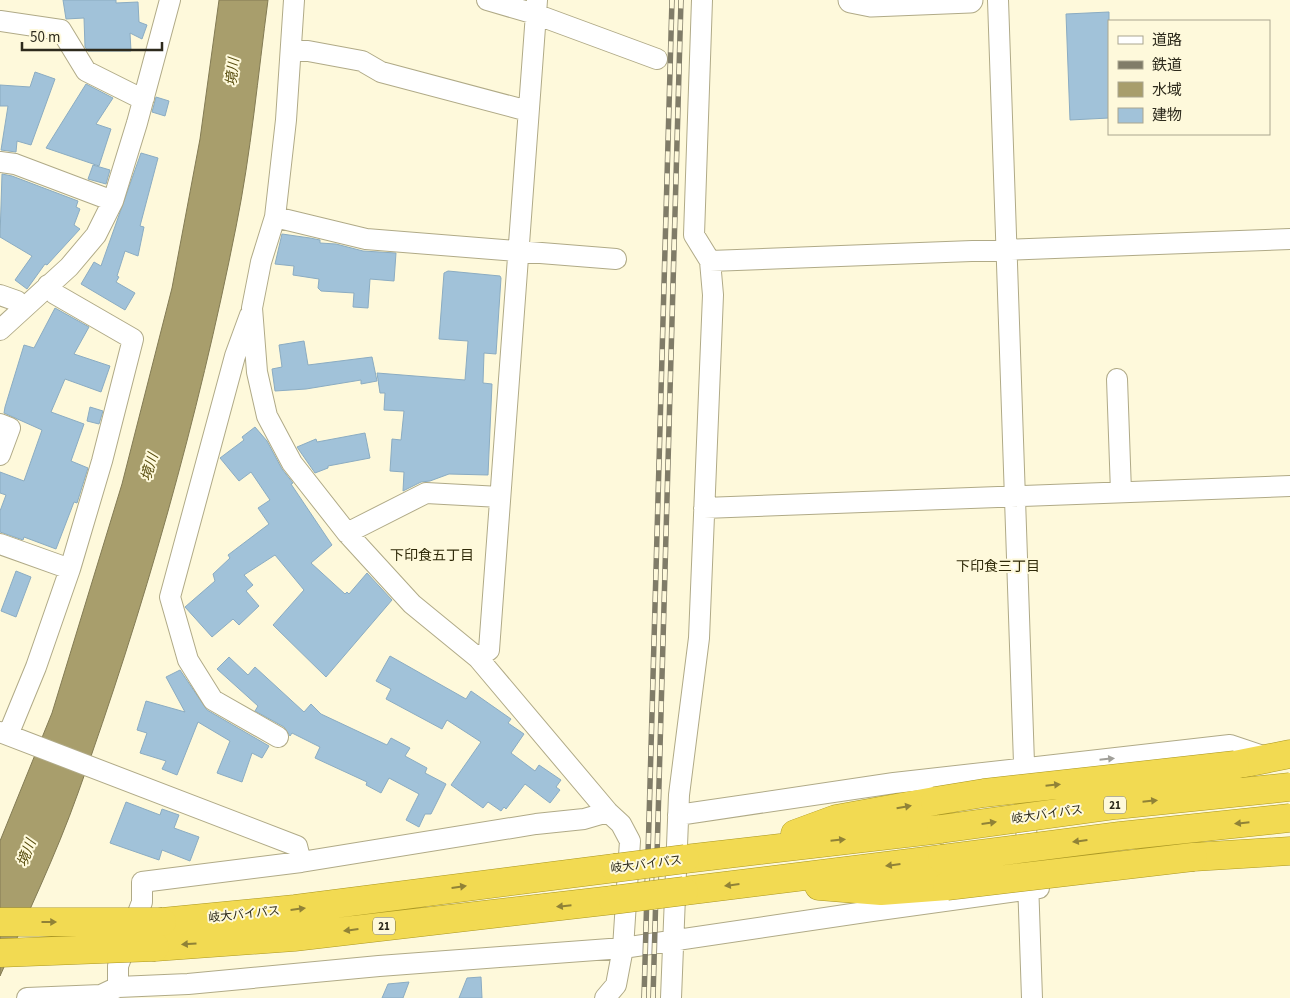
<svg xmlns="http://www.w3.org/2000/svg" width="1290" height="998" font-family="'Source Sans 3','Noto Sans JP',sans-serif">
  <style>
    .water { fill: #a89e6c; stroke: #837b54 }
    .building { fill: #a1c2d9; stroke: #8bacc2 }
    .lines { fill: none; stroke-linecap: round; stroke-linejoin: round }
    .minor-casing { stroke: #b0aa87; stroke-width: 22 }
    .tertiary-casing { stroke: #b0aa87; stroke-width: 27 }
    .trunk-casing { stroke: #aa9723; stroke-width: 29 }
    .minor { stroke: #fff; stroke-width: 20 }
    .tertiary { stroke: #fff; stroke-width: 25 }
    .trunk { stroke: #f2da52; stroke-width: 28 }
    .rail-casing { stroke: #807c68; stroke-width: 5.5 }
    .rail { stroke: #fef9db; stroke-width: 4; stroke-dasharray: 11; stroke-linecap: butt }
    .trunk-bridge-casing { stroke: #aa9723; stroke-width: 29; stroke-linecap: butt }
    .trunk-bridge { stroke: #f2da52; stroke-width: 28 }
    .oneway { fill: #a09f99 }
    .oneway2 { fill: #908237 }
    .labels { text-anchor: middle; stroke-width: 4; stroke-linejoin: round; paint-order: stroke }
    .shield { fill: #fef9db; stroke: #6c6855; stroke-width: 1 }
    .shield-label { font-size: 11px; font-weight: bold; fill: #2d2a1c }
    .street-label { font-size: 12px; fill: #2d2a1c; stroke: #fef9db }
    .water-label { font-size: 14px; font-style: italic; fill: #584d0e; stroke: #fef9db }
    .neighbourhood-label { font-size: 14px; fill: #302a09; stroke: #fef9db }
  </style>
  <rect width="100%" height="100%" fill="#fef9db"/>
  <path class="water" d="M219 0H268C258 75 251 153 236 227 198 419 144 609 78 793 56 855 27 915 0 976V841L52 713 122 484 172 288 200 139Z"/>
  <path class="building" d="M63 0H116V3L138 2 139 22 147 25 142 39 130 33 131 51H88L85 47 84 18 66 19Z
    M1109 12V118L1070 120 1066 14Z
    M35 72 55 79 31 145 17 141 16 152 1 150 8 106H0V85L30 87Z
    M86 84 113 98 96 124 111 129 99 166 46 148Z
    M156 97 169 101 165 116 152 112Z
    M141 153 158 158 140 226 144 227 138 256 125 251 117 276 119 277 116 282 135 293 125 310 81 284 94 262 101 266Z
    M93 165 110 170 106 184 88 179Z
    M2 174 12 176 78 201 76 207 80 209 74 225 80 229 47 265 45 264 27 289 15 280 32 256 0 237Z
    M282 234 310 238 320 240V243L336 244 363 251 396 253 394 281 370 279 368 308 353 307 354 293 321 291 318 288 319 279 293 275 294 266 275 264Z
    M448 271 500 276 501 278 496 354 484 353 483 383 492 384 488 475 449 474 430 481 421 482 403 491 404 472 390 471 392 439 401 440 404 411 384 410 385 393H380L377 373 465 380 468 341 439 339 444 273Z
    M55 308 89 327 74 354 110 366 101 392 65 379 51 412 84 424 71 461 88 468 77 503 74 502 56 549 24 537 23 540 0 532V511L6 495 0 493V472L24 481 42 430 4 413 5 407 24 345 34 348Z
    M304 341 308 365 372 357 377 381 361 384V380L306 389 275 391 272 369 282 367 279 345Z
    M90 407 103 411 99 424 87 421Z
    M255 427 267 441 282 469 293 483 291 484 332 545 311 563 345 594 347 592 349 594 367 573 392 600 326 677 273 625 304 590 275 555 244 575 253 585 246 591 259 606 239 625 233 619 212 637 185 607 215 581 213 574 230 558 228 555 269 524 258 508 270 500 251 472 239 481 220 458 244 440 242 437Z
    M365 433 370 458 328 466V468L315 473 297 447 316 439 317 442Z
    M16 571 31 577 16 617 1 611Z
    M390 656 466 699 471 691 511 719 508 723 524 734 511 753 535 771 539 765 561 780 556 787 560 790 550 803 525 784 506 809 504 807 501 811 488 802 483 808 451 785 481 742 447 720 442 729 386 699 391 689 376 681Z
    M229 657 248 675 255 667 304 712 311 704 321 714 387 745 391 738 410 748 405 756 427 768 425 773 446 784 431 814H425L419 827 406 820 419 794 389 778 381 793 366 785 367 782 315 758 320 747 292 733 290 736 284 727 255 711 258 706 217 669Z
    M180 670 207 710 269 746 262 758 252 753 242 782 217 773 230 741 198 722 177 775 162 769 166 761 140 753 147 733 137 730 146 701 185 712 166 677Z
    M126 802 160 815 162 809 179 815 174 828 199 837 190 861 162 850 159 860 110 843Z
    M481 977 482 998H459L467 978Z
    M409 982 403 998H382L388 984Z"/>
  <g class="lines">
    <defs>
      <path id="minor" d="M294 0 286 120 275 217 261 262 252 308 257 372 267 416 292 463 347 533 412 604 478 658 608 812 621 824 630 841 623 948 616 985 605 998
        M487 0 535 14 657 59
        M998 0 1032 998
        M0 21 61 30 86 71 136 96 144 98
        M292 51H308L362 61 381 72 528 111
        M0 162 15 164 113 201
        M275 217 366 239 616 259
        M710 261 1290 239
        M0 295 17 301 23 307
        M250 315 235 356 170 597 188 660 213 700 278 737
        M0 330 69 267 96 235 113 201 137 123 170 0
        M1117 379 1121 492
        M0 424 10 428 0 455
        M704 508 1290 486
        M347 533 426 493 500 497
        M0 544 70 569 102 461 133 339 55 294 48 285
        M478 658 489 650 537 0
        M0 732 297 846 301 862
        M8 735 36 667 70 569
        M678 815 894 783 1230 745 1269 758
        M118 987V966L142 902V882L301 862 536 824 584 819 608 812
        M27 998 101 995 118 987 188 984 379 966 623 948 872 911 1039 888
        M671 998 679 795 699 638 713 295 710 261 694 235 702 0"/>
      <path id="tertiary" d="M851 0 871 4 970 0"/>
      <path id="trunk" d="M1235 765 1290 754
        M795 834 836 819 935 801
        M1193 857 1290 851
        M685 859 941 829
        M819 886 881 891 947 886
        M684 891 942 859
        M162 922 295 909 615 868
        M155 947 294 937 613 900"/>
    </defs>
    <use href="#minor" class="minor-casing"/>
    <use href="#tertiary" class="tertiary-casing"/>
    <use href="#trunk" class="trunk-casing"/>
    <use href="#minor" class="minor"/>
    <use href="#tertiary" class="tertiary"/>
    <use href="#trunk" class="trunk"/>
    <defs>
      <path id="rail" d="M644 998 672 0
        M653 998 681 0"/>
    </defs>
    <use href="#rail" class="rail-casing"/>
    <use href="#rail" class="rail"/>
    <defs>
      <path id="trunk-bridge" d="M935 801 984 793 1235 765
        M941 829 1116 805 1290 787
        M942 859 1120 836 1290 818
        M615 868 685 859
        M947 886 1193 857
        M613 900 684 891
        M0 922H162
        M0 953 155 947"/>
    </defs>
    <use href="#trunk-bridge" class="trunk-bridge-casing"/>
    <use href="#trunk-bridge" class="trunk-bridge"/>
  </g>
  <defs><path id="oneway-solid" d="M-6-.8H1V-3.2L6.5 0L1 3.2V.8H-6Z" transform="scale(1.25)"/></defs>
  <use class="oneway" href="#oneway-solid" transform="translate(1107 759) rotate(-6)"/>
  <g class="oneway2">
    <use href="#oneway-solid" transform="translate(1053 785) rotate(-6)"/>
    <use href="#oneway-solid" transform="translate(1150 801) rotate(-6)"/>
    <use href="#oneway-solid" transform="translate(904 807) rotate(-10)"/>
    <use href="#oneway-solid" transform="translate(989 823) rotate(-8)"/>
    <use href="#oneway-solid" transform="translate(1242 823) rotate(174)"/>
    <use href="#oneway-solid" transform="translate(838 840) rotate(-6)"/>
    <use href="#oneway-solid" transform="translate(1080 841) rotate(173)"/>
    <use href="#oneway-solid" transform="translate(893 865) rotate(173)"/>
    <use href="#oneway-solid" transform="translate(732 885) rotate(173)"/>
    <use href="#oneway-solid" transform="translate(459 887) rotate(-8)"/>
    <use href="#oneway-solid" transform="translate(564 906) rotate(174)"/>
    <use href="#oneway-solid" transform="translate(298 909) rotate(-7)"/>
    <use href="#oneway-solid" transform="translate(49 922)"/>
    <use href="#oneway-solid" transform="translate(351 930) rotate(173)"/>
    <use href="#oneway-solid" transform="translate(189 944) rotate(176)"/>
  </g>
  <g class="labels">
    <g class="shield">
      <rect x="1104" y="796.5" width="22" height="17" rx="4"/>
      <rect x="373" y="917.5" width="22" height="17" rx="4"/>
    </g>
    <g class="shield-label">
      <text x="1115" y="809">21</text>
      <text x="384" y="930">21</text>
    </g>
    <g class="street-label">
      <text transform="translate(1047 814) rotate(-8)" y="4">岐大バイパス</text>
      <text transform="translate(646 864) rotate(-7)" y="4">岐大バイパス</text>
      <text transform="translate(244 914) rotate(-6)" y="4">岐大バイパス</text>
    </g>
    <g class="water-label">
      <text transform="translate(232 72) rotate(-84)" y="5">境川</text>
      <text transform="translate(149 467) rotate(-73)" y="5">境川</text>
      <text transform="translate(26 853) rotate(-69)" y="5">境川</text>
    </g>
    <g class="neighbourhood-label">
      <text x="432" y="560">下印食五丁目</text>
      <text x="998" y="571">下印食三丁目</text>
    </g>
  </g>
  <rect x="1108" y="20" width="162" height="115" fill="#fef9db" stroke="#aaa68f"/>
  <rect x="1118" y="36" width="25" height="8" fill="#ffffff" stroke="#aaa68f"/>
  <text x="1152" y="45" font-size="15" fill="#2d2a1c">道路</text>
  <rect x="1118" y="61" width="25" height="8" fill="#807c68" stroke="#aaa68f"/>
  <text x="1152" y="70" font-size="15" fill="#2d2a1c">鉄道</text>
  <rect x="1118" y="82" width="25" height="15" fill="#a89e6c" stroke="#aaa68f"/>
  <text x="1152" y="95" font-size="15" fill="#2d2a1c">水域</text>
  <rect x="1118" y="108" width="25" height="15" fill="#a1c2d9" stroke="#aaa68f"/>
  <text x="1152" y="120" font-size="15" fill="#2d2a1c">建物</text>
  <path d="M22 42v8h140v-8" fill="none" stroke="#2d2a1c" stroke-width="2.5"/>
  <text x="30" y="42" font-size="15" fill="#2d2a1c" stroke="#fef9db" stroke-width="4" paint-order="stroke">50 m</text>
</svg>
